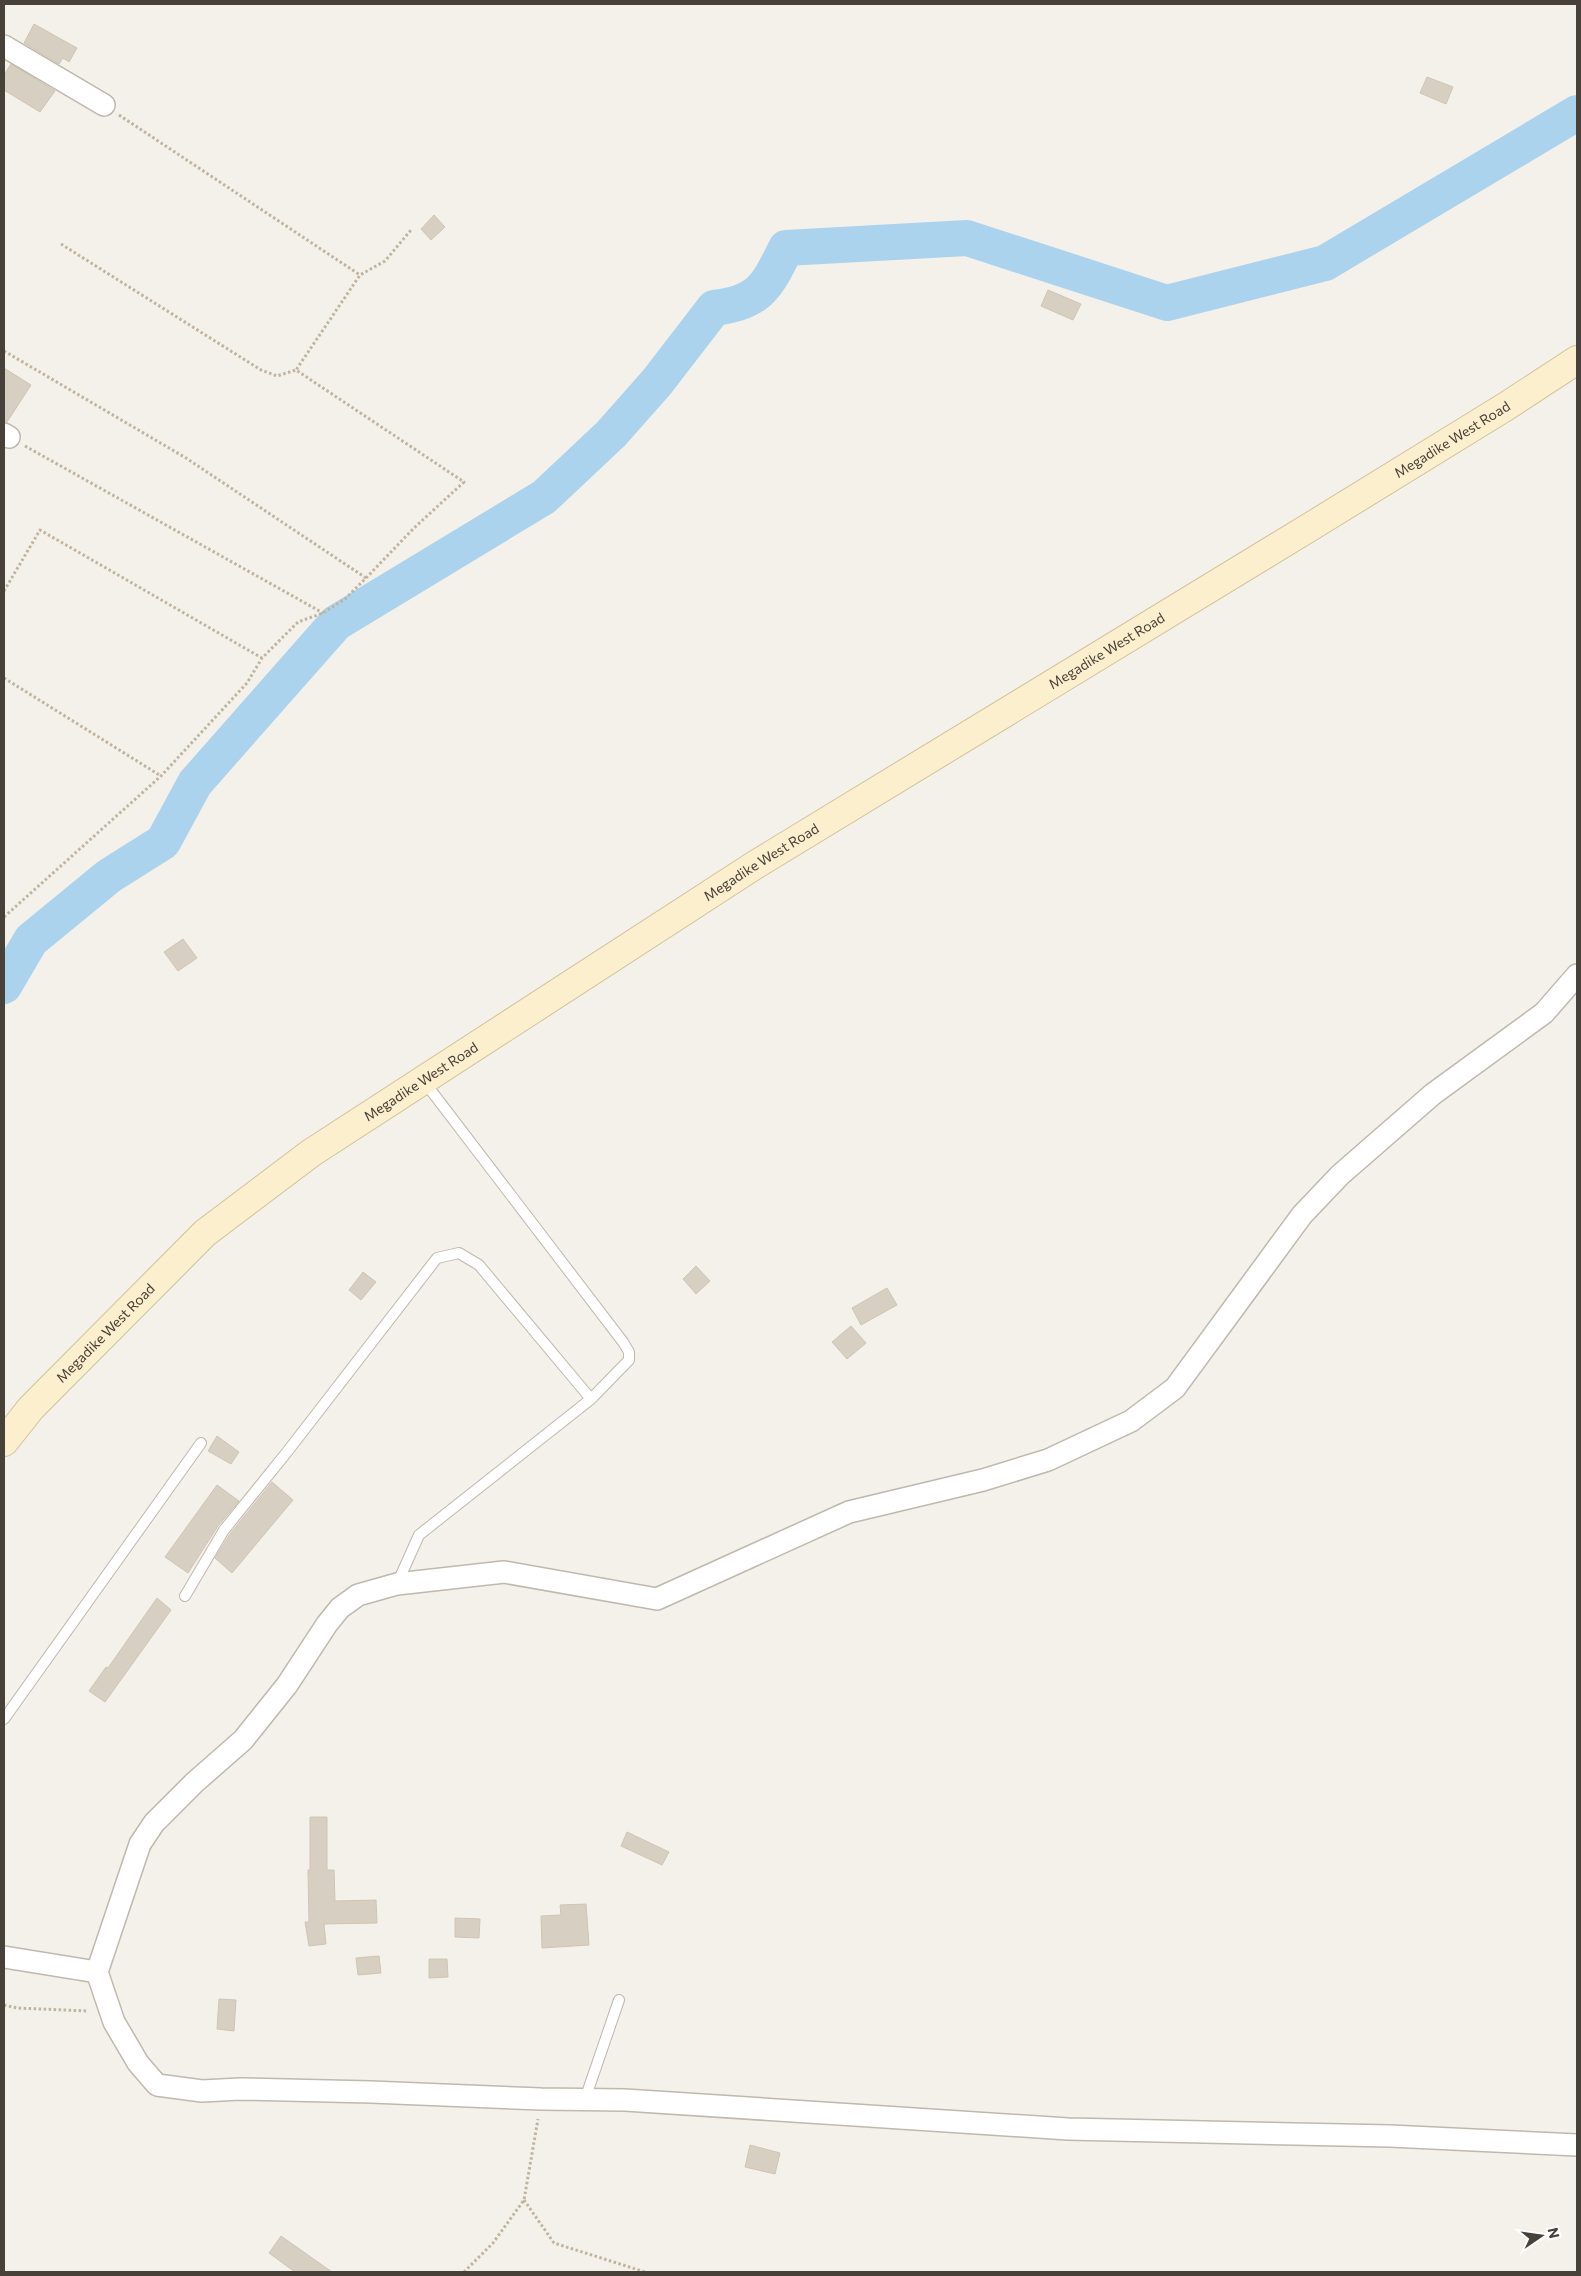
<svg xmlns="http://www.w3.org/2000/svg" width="1581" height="2276" font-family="Commissioner,sans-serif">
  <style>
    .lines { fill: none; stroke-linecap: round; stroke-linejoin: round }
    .river { stroke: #abd3ed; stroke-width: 36 }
    .building { fill: #d8cfc3; stroke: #d0c4b4 }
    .lane-casing { stroke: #bfb8ad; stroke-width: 12 }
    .street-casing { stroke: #bfb8ad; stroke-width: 24 }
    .secondary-casing { stroke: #d1c29c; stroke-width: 30 }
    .path { stroke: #c0b49f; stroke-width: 3; stroke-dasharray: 2.5 2.5; stroke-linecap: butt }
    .lane { stroke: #fff; stroke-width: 10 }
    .street { stroke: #fff; stroke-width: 21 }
    .secondary { stroke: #fcefcd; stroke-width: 28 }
    .labels { text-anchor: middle; stroke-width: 4.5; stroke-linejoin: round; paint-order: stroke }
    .street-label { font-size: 14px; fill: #484139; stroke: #fff }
  </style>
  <rect width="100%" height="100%" fill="#f4f1ea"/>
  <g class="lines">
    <path class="river" d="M4 986 31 940 109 876 163 842 195 783 336 623 544 497 611 434 657 382 714 308C760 303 767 286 786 248L967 238 1167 303 1325 263 1577 113"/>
  </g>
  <path class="building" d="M34 24 77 48 69 62 63 58 59 64 24 43Z
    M11 64 55 91 40 112 4 90V75Z
    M1427 77 1453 87 1446 104 1420 93Z
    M434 215 445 227 431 240 421 229Z
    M1048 290 1081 304 1073 320 1041 306Z
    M4 368 31 385 7 422H4Z
    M183 939 197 958 178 971 164 952Z
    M696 1266 710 1281 696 1294 683 1279Z
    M363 1272 376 1282 361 1300 349 1290Z
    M887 1288 897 1305 861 1325 852 1308Z
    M851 1326 866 1343 847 1359 832 1342Z
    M217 1436 239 1452 231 1464 208 1451Z
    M272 1482 293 1500 232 1573 215 1558 230 1534Z
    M217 1485 239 1501 218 1526 188 1573 165 1557Z
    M157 1598 171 1610 105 1702 89 1691 106 1667 108 1668Z
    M310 1817H327V1870H334L335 1901 376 1900 377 1923 324 1924 326 1944 309 1946 305 1922H309L308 1870H310Z
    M627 1832 669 1852 662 1865 621 1846Z
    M586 1904 589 1945 542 1948 541 1916 561 1915 560 1905Z
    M455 1918 480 1919 479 1938 455 1937Z
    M379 1956 381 1973 358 1975 356 1958Z
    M429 1959H447L448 1977 429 1978Z
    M219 1999 236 2000 234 2031 217 2029Z
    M750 2145 780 2153 775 2174 745 2167Z
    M281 2236 332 2272H295L269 2253Z"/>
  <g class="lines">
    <defs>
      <path id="lane" d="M397 1584 419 1535 591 1399 629 1360V1352L623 1342 423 1080
        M185 1596 224 1530 287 1452 437 1258 459 1253 479 1265 591 1399
        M4 1719 201 1443
        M585 2099 619 2000"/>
      <path id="street" d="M4 46 104 105
        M4 434 9 437
        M4 1957 97 1972 114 2022 138 2063 157 2085 202 2091 240 2089 371 2092 541 2099 625 2100 1068 2129 1390 2136 1577 2145
        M97 1972 140 1844 154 1823 194 1783 243 1740 287 1685 327 1624 340 1608 358 1595 397 1584 504 1572 657 1599 849 1512 983 1480 1048 1460 1131 1421 1175 1388 1302 1215 1340 1175 1433 1094 1544 1013 1577 975"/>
      <g id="secondary">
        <path id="s1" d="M4 1442 31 1408 205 1233 311 1153 755 865 1310 527 1505 407 1577 360"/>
      </g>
    </defs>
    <use href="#lane" class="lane-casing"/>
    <use href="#street" class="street-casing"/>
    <use href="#secondary" class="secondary-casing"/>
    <path class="path" d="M119 115 360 275
      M61 244 261 370 277 376 296 370
      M4 351 186 458 366 578 345 599 323 613 298 622 262 658 247 683 161 776 4 917
      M25 446 323 613
      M366 578 414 528 464 482 296 370 360 275 385 261 411 230
      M4 591 40 530 262 658
      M4 678 161 776
      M4 2005 17 2008 88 2011
      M524 2200 554 2243 645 2272
      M464 2272 493 2243 524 2200 538 2119"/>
    <use href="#lane" class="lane"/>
    <use href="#street" class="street"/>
    <use href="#secondary" class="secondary"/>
  </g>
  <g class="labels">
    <g class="street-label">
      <text dy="5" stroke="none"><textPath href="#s1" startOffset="1769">Megadike West Road</textPath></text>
      <text dy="5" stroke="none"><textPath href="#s1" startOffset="1364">Megadike West Road</textPath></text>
      <text dy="5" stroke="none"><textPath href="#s1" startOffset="959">Megadike West Road</textPath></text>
      <text dy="5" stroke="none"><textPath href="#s1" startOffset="554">Megadike West Road</textPath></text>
      <text dy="5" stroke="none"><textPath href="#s1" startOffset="149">Megadike West Road</textPath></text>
    </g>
  </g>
  <rect width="1581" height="2276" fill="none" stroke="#484139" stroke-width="10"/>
  <g transform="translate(1541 2236) rotate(77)" stroke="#ffffff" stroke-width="4" paint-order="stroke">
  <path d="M0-4L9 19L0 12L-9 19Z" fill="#484139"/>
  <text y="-8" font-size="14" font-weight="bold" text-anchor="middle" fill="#484139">N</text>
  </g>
</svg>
